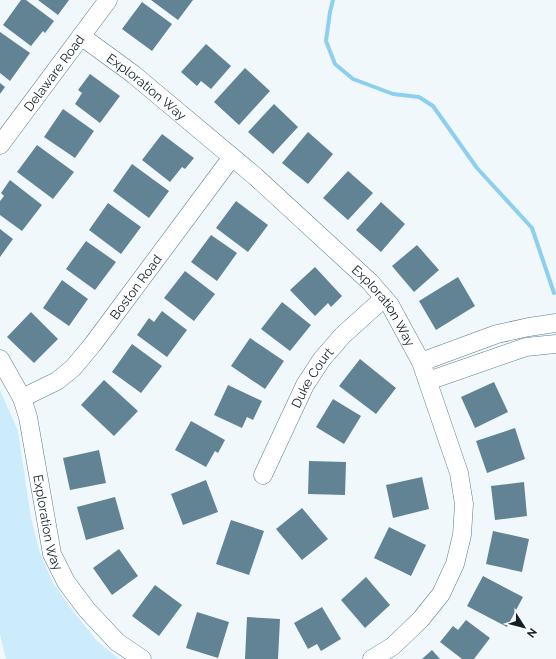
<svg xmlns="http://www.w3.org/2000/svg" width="556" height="659" font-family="Raleway,sans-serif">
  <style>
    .green { fill: #ccebfb }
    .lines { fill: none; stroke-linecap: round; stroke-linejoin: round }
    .stream { stroke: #8dcfef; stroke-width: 4 }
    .building { fill: #618394 }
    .minor-casing { stroke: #5b7d8e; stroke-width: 19 }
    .minor { stroke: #fff; stroke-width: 18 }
    .labels { text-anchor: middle; stroke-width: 3; stroke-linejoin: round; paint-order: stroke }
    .street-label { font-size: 13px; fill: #111f26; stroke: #fff }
  </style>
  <rect width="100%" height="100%" fill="#f1f8fc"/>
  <path class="green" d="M0 390 18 431 31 518 40 553 53 583 73 611 97 641 119 659H6L0 634Z"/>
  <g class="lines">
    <path class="stream" d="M333 0 330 12 326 41 335 64 353 79 393 94 419 97 433 106 477 168 532 228 554 293"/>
  </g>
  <path class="building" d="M21 0H26L54 21 45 33 43 31 31 46 3 25Z
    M38 0H69L58 15Z
    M151 0H193L178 20Z
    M142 2 172 24 152 51 122 29Z
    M0 32 30 53 10 81 0 73Z
    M206 44 231 66 211 89 201 81 197 86 181 72Z
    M245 68 270 91 239 125 214 102Z
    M90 74 120 96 100 123 75 104 82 93 78 90Z
    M0 83 5 87 0 94Z
    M274 104 298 127 273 154 248 132Z
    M63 109 94 131 75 158 44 137Z
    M308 132 333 154 308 184 282 163Z
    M162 134 194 158 185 169 182 167 170 182 142 160Z
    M37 145 74 172 53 199 17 172Z
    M132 164 169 191 149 218 113 191Z
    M348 171 373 193 348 220 323 198Z
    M10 180 42 205 22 231 0 215V201L4 196 1 193Z
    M236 201 268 225 248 252 216 228Z
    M381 202 405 224 381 252 356 230Z
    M108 203 141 227 121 254 89 230Z
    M0 229 13 239 0 257Z
    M211 235 237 253 217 281 191 262Z
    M86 241 116 262 95 290 66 269Z
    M417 245 439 270 414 292 392 266Z
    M315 267 342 296 331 307 328 303 315 316 290 290Z
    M185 271 215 294 194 321 164 298Z
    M458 277 475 306 436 330 419 301Z
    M62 280 88 299 69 326 43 308Z
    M282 302 311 325 290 351 261 329Z
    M162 311 187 330 167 357 137 335 149 318 154 322Z
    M31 312 58 339 34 363 7 337Z
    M250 338 284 361 265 389 231 366Z
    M132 344 162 366 141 393 112 372Z
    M360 359 396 388 376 414 339 386Z
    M104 380 138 411 114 436 81 405Z
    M494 382 508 412 475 428 461 397Z
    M228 385 262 401 253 420 247 417 242 428 214 415Z
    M333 399 361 416 344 444 316 427Z
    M191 421 225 440 218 453 215 451 206 467 175 450Z
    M515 428 525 459 487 473 476 441Z
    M99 450 106 483 70 490 63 458Z
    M309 461 346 462 345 495 308 494Z
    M422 477 429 509 393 518 386 485Z
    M206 480 218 512 183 525 171 494Z
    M524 482 527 516 495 520 491 486Z
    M115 497 124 529 86 540 77 507Z
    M302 508 328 539 302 560 276 529Z
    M231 520 264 531 249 575 216 564Z
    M389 527 426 545 411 576 374 558Z
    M493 531 529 539 522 572 486 564Z
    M119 549 138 576 112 595 93 568Z
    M483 576 523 597 507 627 467 606Z
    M366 577 390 605 365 628 341 600Z
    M155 585 182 605 159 636 132 616Z
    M322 607 341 639 321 651 317 644 308 649 294 623Z
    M197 612 229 622 218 658 186 648Z
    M247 617 280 619 278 659H245Z
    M466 620 490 638 474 659H462L440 642 453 626 458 630Z
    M432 650 440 659H422Z"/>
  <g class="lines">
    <defs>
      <g id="minor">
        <path id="s1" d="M81 36 133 74 256 177 370 282 390 305 421 362 459 473 464 504 462 535 455 564 441 594 421 619 393 646 372 659"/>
        <path id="s2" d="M0 145 108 0"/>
        <path id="s3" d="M0 359 22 398 28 417 52 554 66 582 87 610 117 642 142 659"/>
        <path d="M421 362 497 334 529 327 556 323"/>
        <path d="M428 381 526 347 556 344"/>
        <path id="s4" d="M22 398 57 381 73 368 93 344 232 157"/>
        <path id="s5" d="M263 475 305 385 322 359 343 335 384 298"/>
      </g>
    </defs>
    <use href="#minor" class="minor-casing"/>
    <use href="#minor" class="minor"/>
  </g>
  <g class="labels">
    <g class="street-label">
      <text dy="5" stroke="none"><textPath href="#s2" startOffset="90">Delaware Road</textPath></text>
      <text dy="5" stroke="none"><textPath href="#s1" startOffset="83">Exploration Way</textPath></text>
      <text dy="5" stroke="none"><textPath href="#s4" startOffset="162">Boston Road</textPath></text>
      <text dy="5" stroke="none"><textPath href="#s1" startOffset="407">Exploration Way</textPath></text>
      <text dy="5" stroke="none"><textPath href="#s5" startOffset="109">Duke Court</textPath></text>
      <text dy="5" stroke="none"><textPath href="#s3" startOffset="172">Exploration Way</textPath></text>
    </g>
  </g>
  <g transform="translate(524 627) rotate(126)" stroke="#ffffff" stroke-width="3" paint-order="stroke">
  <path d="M0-3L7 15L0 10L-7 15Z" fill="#111f26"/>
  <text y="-6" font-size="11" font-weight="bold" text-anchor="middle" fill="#111f26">N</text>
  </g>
</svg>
